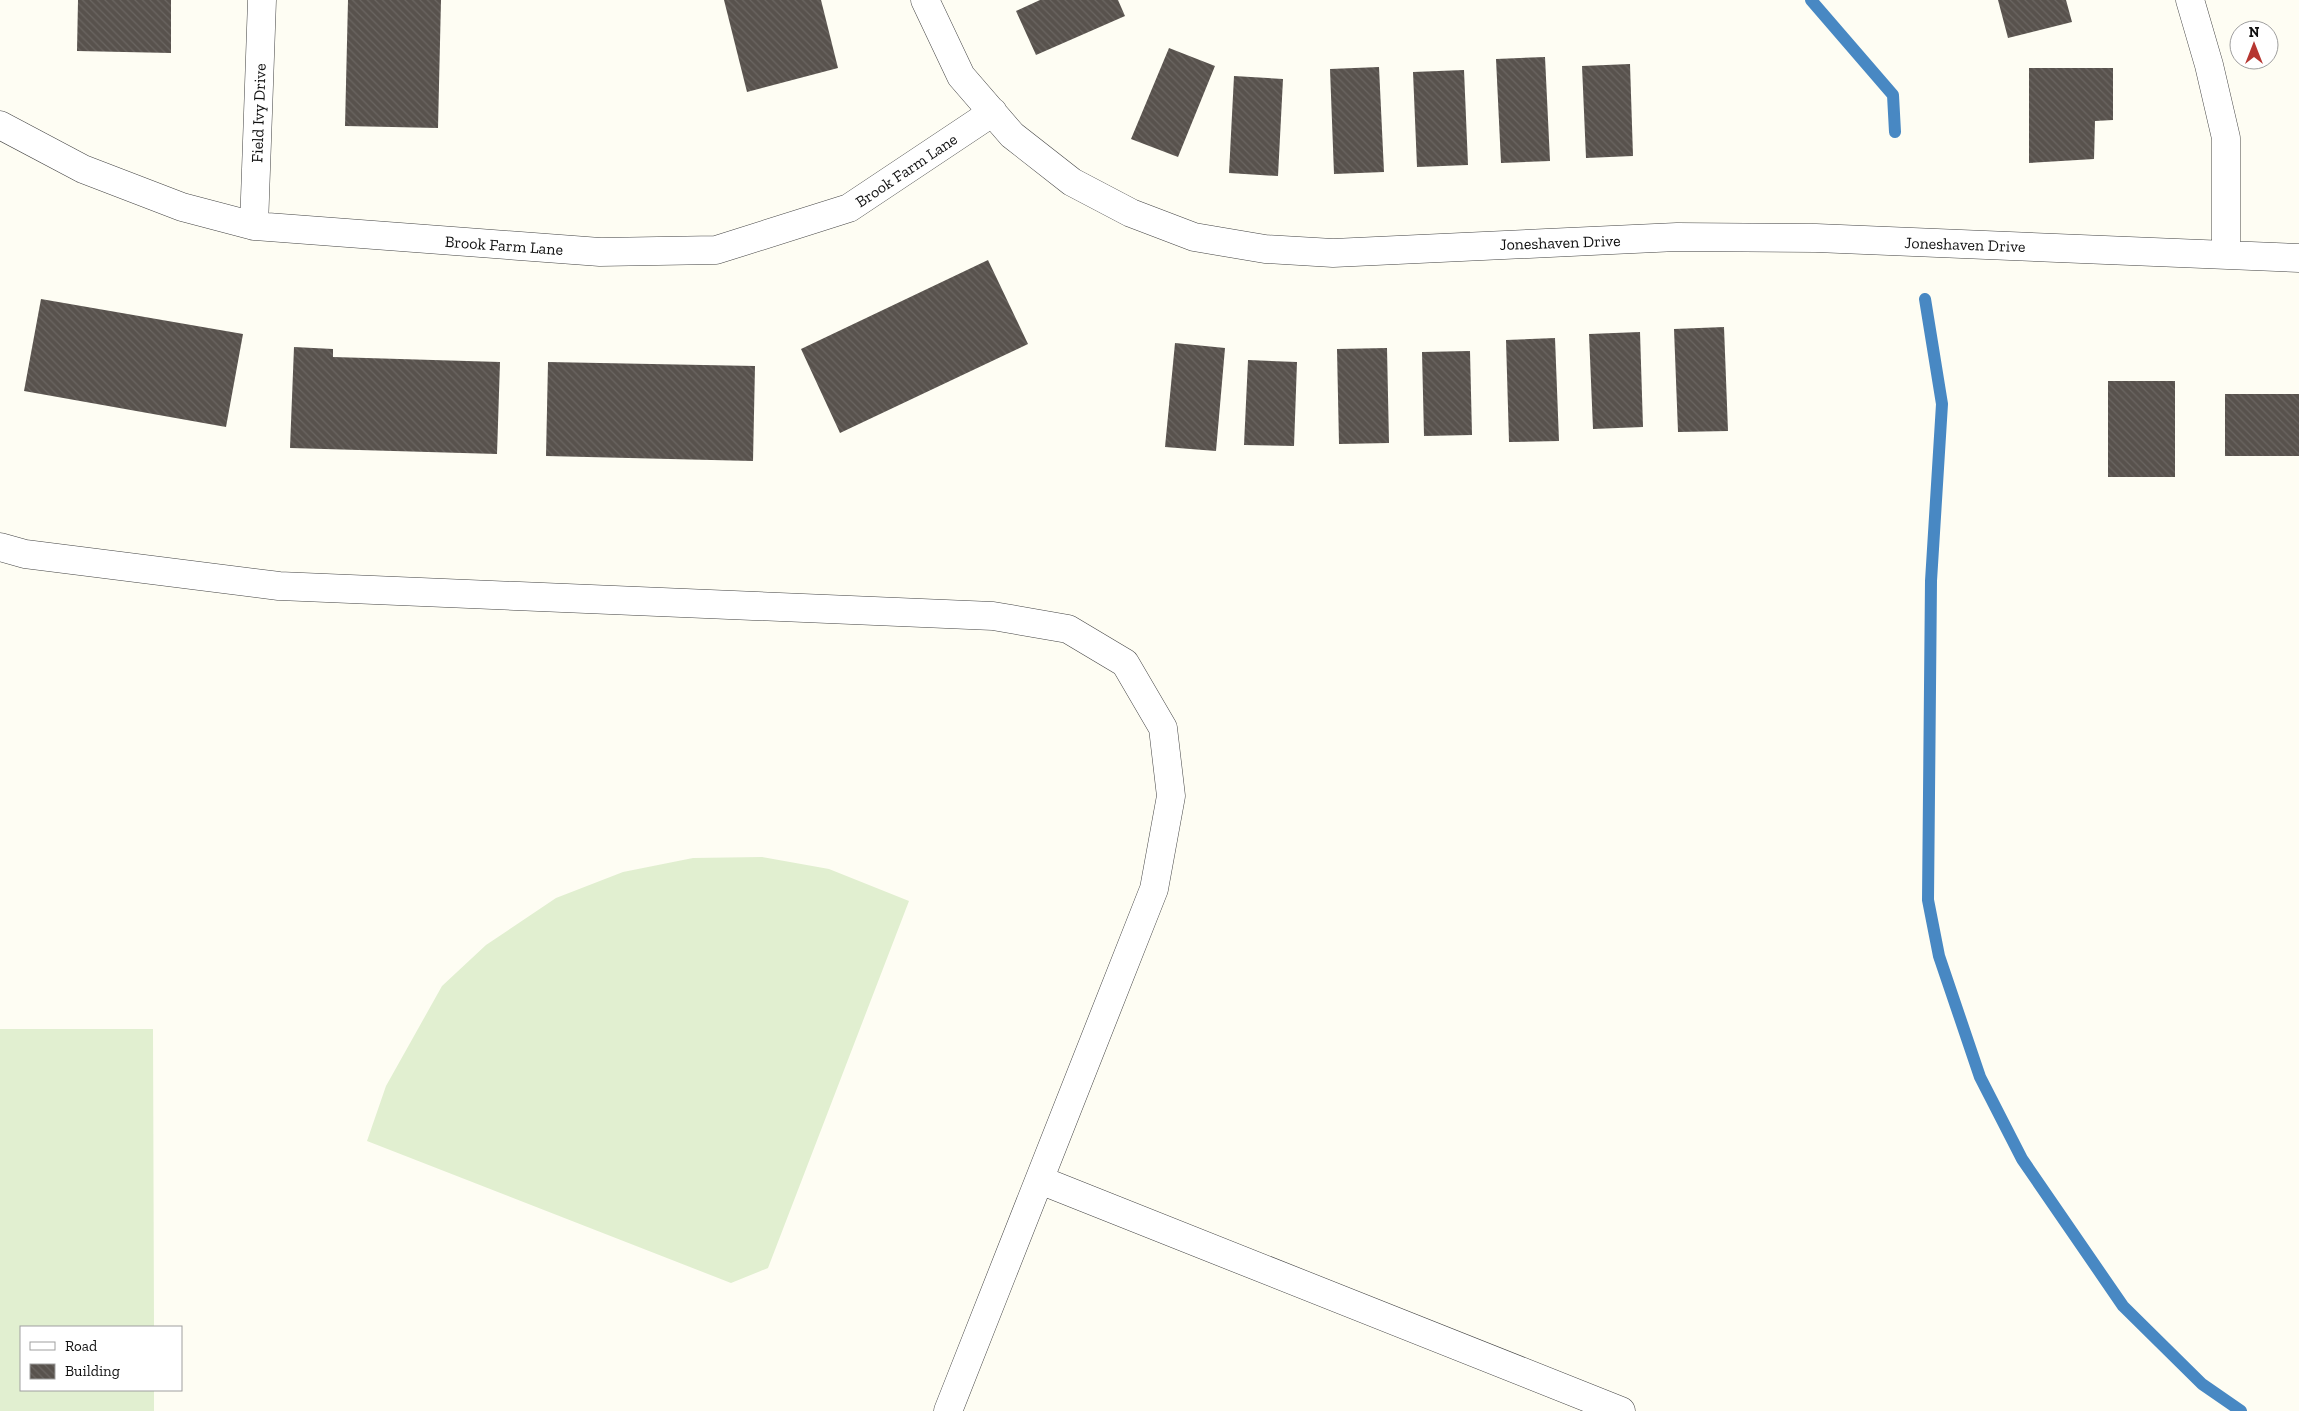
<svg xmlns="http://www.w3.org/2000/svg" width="2299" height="1411" font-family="'Zilla Slab',serif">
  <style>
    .pitch { fill: #e1efd0 }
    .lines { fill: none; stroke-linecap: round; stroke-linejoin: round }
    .stream { stroke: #4888c3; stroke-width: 12 }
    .building { fill: url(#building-back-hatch) }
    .minor-casing { stroke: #434343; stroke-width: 29 }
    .minor { stroke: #fff; stroke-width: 28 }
    .labels { text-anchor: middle; stroke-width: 5; stroke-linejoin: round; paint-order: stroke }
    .street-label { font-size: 16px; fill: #101010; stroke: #fff }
  </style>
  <defs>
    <pattern id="building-back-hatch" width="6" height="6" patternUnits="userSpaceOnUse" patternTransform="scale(1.25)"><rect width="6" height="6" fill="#58524d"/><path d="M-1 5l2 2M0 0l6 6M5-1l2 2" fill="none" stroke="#6b6662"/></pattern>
  </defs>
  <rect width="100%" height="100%" fill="#fefdf3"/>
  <path class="pitch" d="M762 857 829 869 909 901 768 1268 731 1283 367 1141 386 1086 442 986 486 945 556 898 623 872 693 858Z
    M0 1029H153L154 1327H21V1390H154V1411H0Z"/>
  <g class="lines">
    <path class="stream" d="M1811 0 1893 95 1895 132
      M1925 299 1942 404 1931 581 1928 900 1939 956 1980 1077 2022 1159 2123 1306 2202 1384 2241 1411"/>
  </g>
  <path class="building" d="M78 0H171V53L77 51Z
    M348 0H441L438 128 345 126Z
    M724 0H821L838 68 747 92Z
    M1040 0H1118L1125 16 1036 55 1016 11Z
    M1998 0H2066L2072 22 2008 38Z
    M1169 48 1215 66 1178 157 1131 139Z
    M1545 57 1550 161 1501 163 1496 59Z
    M1630 64 1633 156 1586 158 1582 66Z
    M1379 67 1384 172 1334 174 1330 69Z
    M2029 68H2113V120L2095 121 2094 159 2029 163Z
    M1464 70 1468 165 1417 167 1413 72Z
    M1234 76 1283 79 1278 176 1229 173Z
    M988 260 1028 344 840 433 801 349Z
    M41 299 243 334 226 427 24 391Z
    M1724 327 1728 431 1678 432 1674 329Z
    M1640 332 1643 427 1593 429 1589 334Z
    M1555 338 1559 441 1509 442 1506 340Z
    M1175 343 1225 348 1216 451 1165 447Z
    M294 347 333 349V357L500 362 497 454 290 448Z
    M1387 348 1389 443 1339 444 1337 349Z
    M1470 351 1472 435 1424 436 1422 352Z
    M1248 360 1297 362 1294 446 1244 445Z
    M548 362 755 366 753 461 546 456Z
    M2108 381H2175V477H2108Z
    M2225 394H2299V456H2225Z"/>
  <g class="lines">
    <defs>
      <path id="minor" d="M925 0 961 76 1012 135 1072 182 1131 213 1194 237 1265 249 1333 253 1677 237 1816 238 2299 258
        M2190 0 2209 65 2226 138V254
        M0 125 83 169 182 207 254 226 600 252 716 250 849 208 993 112
        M254 226 262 0
        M0 547 25 554 279 586 993 616 1068 629 1125 663 1163 728 1171 796 1154 889 948 1411
        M1040 1180 1621 1411"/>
    </defs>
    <use href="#minor" class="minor-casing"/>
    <use href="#minor" class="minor"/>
  </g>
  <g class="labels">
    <g class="street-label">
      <text transform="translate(258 113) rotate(-88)" y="6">Field Ivy Drive</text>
      <text transform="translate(906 170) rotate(-34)" y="6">Brook Farm Lane</text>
      <text transform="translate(1560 242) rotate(-2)" y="6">Joneshaven Drive</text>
      <text transform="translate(1965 244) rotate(2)" y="6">Joneshaven Drive</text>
      <text transform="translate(504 245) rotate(4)" y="6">Brook Farm Lane</text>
    </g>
  </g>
  <rect x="20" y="1326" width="162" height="65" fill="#ffffff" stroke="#9f9f9f"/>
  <rect x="30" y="1342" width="25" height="8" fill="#ffffff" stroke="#9f9f9f"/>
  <text x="65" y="1351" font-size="15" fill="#101010">Road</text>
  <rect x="30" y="1364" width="25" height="15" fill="url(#building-back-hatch)" stroke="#9f9f9f"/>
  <text x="65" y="1376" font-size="15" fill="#101010">Building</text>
  <g transform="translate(2254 45)"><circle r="24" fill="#ffffff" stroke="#9f9f9f"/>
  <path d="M0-4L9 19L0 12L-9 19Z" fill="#b63631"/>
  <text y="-8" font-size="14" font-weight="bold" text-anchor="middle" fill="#101010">N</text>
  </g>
</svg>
